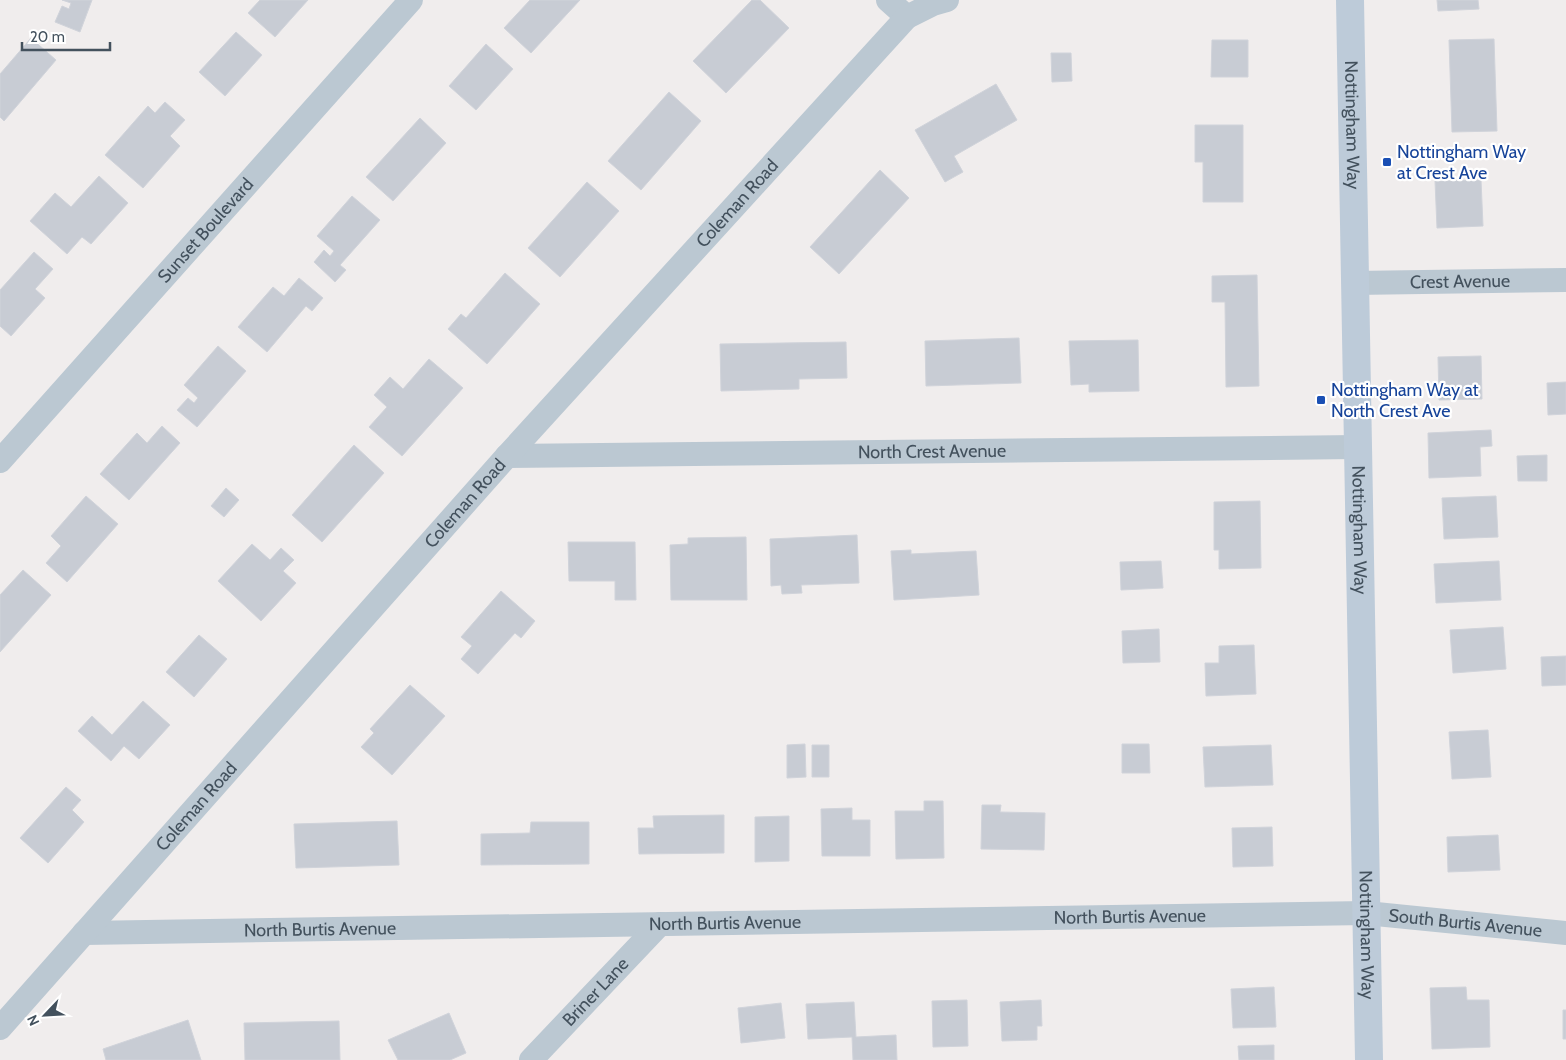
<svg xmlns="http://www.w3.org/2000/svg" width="1566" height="1060" font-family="Cabin,sans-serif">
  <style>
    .building { fill: #c8ccd4; stroke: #d0d3da }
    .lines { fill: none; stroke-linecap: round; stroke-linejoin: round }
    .street { stroke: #bbc8d2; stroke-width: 24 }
    .secondary { stroke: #bdcbd9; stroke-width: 28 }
    .transit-dot { fill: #1a4fb4; stroke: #fff; stroke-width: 2 }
    .labels { text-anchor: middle; stroke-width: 4.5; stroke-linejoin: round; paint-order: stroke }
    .street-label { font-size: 18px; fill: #43515d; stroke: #fff }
    .transit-label { font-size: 18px; fill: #164399; stroke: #fff; text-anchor: start }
  </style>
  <rect width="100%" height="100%" fill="#f0eded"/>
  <path class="building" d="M62 0H92L80 32 55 22 62 6 69 9 71 3Z
    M260 0H308L275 37 248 13Z
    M530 0H580L531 53 504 28Z
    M752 0H760L789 28 726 93 693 61Z
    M1437 0H1478L1479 9 1438 11Z
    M236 32 262 55 225 96 199 72Z
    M31 38 56 60 4 121 0 117V74Z
    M1494 39 1497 131 1452 132 1449 40Z
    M1212 40H1248V77H1211Z
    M486 44 513 69 476 110 449 86Z
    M1051 53H1071L1072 81 1052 82Z
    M996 84 1017 120 954 156 963 172 945 182 915 130Z
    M669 92 701 121 641 190 608 161Z
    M165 102 185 120 170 136 180 146 143 188 105 155 148 106 155 113Z
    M420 118 446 143 393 201 366 177Z
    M1195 125H1243V202H1203V162H1195Z
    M880 170 909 198 839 274 810 247Z
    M99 176 128 203 91 244 82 237 67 254 30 221 55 193 71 207Z
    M1481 180 1483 226 1437 228 1435 181Z
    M587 182 619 211 560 277 528 248Z
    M352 196 380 220 340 265 346 270 335 282 314 262 324 250 330 256 334 251 317 236Z
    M34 252 53 269 35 289 45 298 11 336 0 326V290Z
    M505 273 540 304 487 364 448 329 461 314 466 318Z
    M1257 275 1259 386 1226 387 1225 302H1212V276Z
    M299 278 323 298 312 311 306 306 267 352 238 327 273 287 284 296Z
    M1019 338 1021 383 926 386 925 341Z
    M1138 340 1139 391 1089 392V384L1071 385 1069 341Z
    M846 342 847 378 799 379V389L721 391 720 344Z
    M218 346 246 371 197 427 177 410 188 398 194 403 198 398 184 385Z
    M1481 356 1482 399 1439 400 1438 357Z
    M429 359 463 388 402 456 369 427 387 407 374 395 390 377 403 389Z
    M1566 382V414L1548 415 1547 383Z
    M162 426 180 443 129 500 100 474 137 433 147 443Z
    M1491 430 1492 446 1480 447 1481 476 1429 478 1428 433Z
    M354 445 384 473 322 542 292 515Z
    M1547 455V481H1518L1517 456Z
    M226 488 239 500 224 517 211 506Z
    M86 496 118 524 67 582 46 563 61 546 51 536Z
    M1496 496 1498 537 1444 539 1442 498Z
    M1260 501 1261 568 1219 569V550H1214V502Z
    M857 535 859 583 801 585 802 593 782 594 781 585 771 586 770 539Z
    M746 537 747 600H671L670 545 688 544V538Z
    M568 542H635L636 600H615V581H569Z
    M252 544 270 560 281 548 294 560 283 571 296 583 261 621 218 581Z
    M911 550V554L976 551 979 595 894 600 891 551Z
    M1161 561 1163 588 1121 590 1120 562Z
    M1499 561 1501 600 1436 603 1434 564Z
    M23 570 51 595 0 652V595Z
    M501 591 535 621 521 638 515 633 478 674 461 659 472 646 461 637Z
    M1503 627 1506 669 1453 673 1450 630Z
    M1159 629 1160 662 1123 663 1122 631Z
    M199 635 227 659 194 697 166 672Z
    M1254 645 1256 694 1206 696 1205 663H1219V646Z
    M1566 656V685L1542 686 1541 657Z
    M410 685 445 716 392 775 361 747 374 733 370 729Z
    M143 701 170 725 139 759 124 746 111 761 78 731 92 716 112 735Z
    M1488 730 1491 777 1452 779 1449 732Z
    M805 744 806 777 787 778V745Z
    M1122 744H1149L1150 773H1122Z
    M812 745H829V777H812Z
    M1271 745 1273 785 1205 787 1203 747Z
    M66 787 81 800 72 810 84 822 48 863 20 838Z
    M924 801H943L944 858 896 859 895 811H924Z
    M982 805H1001L1000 812 1045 813 1044 850 981 849Z
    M852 808V820H870V856H822L821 809Z
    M724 815V853L639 854 638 828H654L653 816Z
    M789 816V861L755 862V817Z
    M397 821 399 865 296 868 294 824Z
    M531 822H589V864L481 865V834L530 833Z
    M1272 827 1273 866 1233 867 1232 828Z
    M1498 835 1500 870 1448 872 1447 837Z
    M1274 987 1276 1027 1233 1028 1231 989Z
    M1466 987 1467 1000H1489L1490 1047 1432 1049 1430 988Z
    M967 1000 968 1046 933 1047 932 1001Z
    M1041 1000 1042 1026H1037V1040L1002 1041 1000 1002Z
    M854 1002 856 1037 896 1035 897 1060H853L852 1037 808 1039 806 1004Z
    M781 1003 785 1038 741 1043 738 1008Z
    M1563 1010H1566V1039H1563Z
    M449 1013 466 1053 450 1060H398L388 1040Z
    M188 1020 201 1060H106L103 1049Z
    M339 1021 340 1060H245L244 1023Z
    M1274 1045V1060H1239L1238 1046Z"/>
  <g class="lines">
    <g class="street">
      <path d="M888 0 907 17"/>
      <path id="s1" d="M1354 283 1566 280"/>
      <path id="s2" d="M507 456 1357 447"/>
      <path id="s3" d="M0 461 411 0"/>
      <path id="s4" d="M84 933 1366 913 1566 933"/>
      <path id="s5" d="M0 1028 507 456 907 17 933 4 947 0"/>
      <path id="s6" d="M531 1060 660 924"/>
    </g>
    <path class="secondary" id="s7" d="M1350 0 1369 1060"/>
  </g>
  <g class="transit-dot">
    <rect x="1382" y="157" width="10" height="10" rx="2.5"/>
    <rect x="1316" y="395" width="10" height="10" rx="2.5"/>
  </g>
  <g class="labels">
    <g class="street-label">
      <text dy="6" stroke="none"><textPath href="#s7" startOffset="125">Nottingham Way</textPath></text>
      <text dy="6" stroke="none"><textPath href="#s5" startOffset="1106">Coleman Road</textPath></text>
      <text dy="6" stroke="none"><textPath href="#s3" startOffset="309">Sunset Boulevard</textPath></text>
      <text dy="6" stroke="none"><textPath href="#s1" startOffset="106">Crest Avenue</textPath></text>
      <text dy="6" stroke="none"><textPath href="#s2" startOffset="425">North Crest Avenue</textPath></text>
      <text dy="6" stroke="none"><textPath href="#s5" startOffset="701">Coleman Road</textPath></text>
      <text dy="6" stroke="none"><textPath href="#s7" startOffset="530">Nottingham Way</textPath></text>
      <text dy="6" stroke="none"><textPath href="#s5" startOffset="296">Coleman Road</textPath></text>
      <text dy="6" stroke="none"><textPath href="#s4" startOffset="1046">North Burtis Avenue</textPath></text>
      <text dy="6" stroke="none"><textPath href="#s4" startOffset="641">North Burtis Avenue</textPath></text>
      <text dy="6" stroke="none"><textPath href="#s4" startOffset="1382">South Burtis Avenue</textPath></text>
      <text dy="6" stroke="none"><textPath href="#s4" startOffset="236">North Burtis Avenue</textPath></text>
      <text dy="6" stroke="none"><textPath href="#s7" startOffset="935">Nottingham Way</textPath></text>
      <text dy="6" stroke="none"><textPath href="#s6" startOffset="94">Briner Lane</textPath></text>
    </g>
    <g class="transit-label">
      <text x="1397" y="158">Nottingham Way<tspan x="1397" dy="21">at Crest Ave</tspan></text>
      <text x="1331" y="396">Nottingham Way at<tspan x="1331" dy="21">North Crest Ave</tspan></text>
    </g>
  </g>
  <g transform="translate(45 1015) rotate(245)" stroke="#ffffff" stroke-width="4" paint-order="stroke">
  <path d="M0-4L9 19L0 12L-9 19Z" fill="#43515d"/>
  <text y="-8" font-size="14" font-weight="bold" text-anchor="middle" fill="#43515d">N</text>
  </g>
  <path d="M22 42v8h88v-8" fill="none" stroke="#43515d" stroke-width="2.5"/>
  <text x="30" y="42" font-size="15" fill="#43515d" stroke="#ffffff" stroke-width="4" paint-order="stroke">20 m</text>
</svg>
